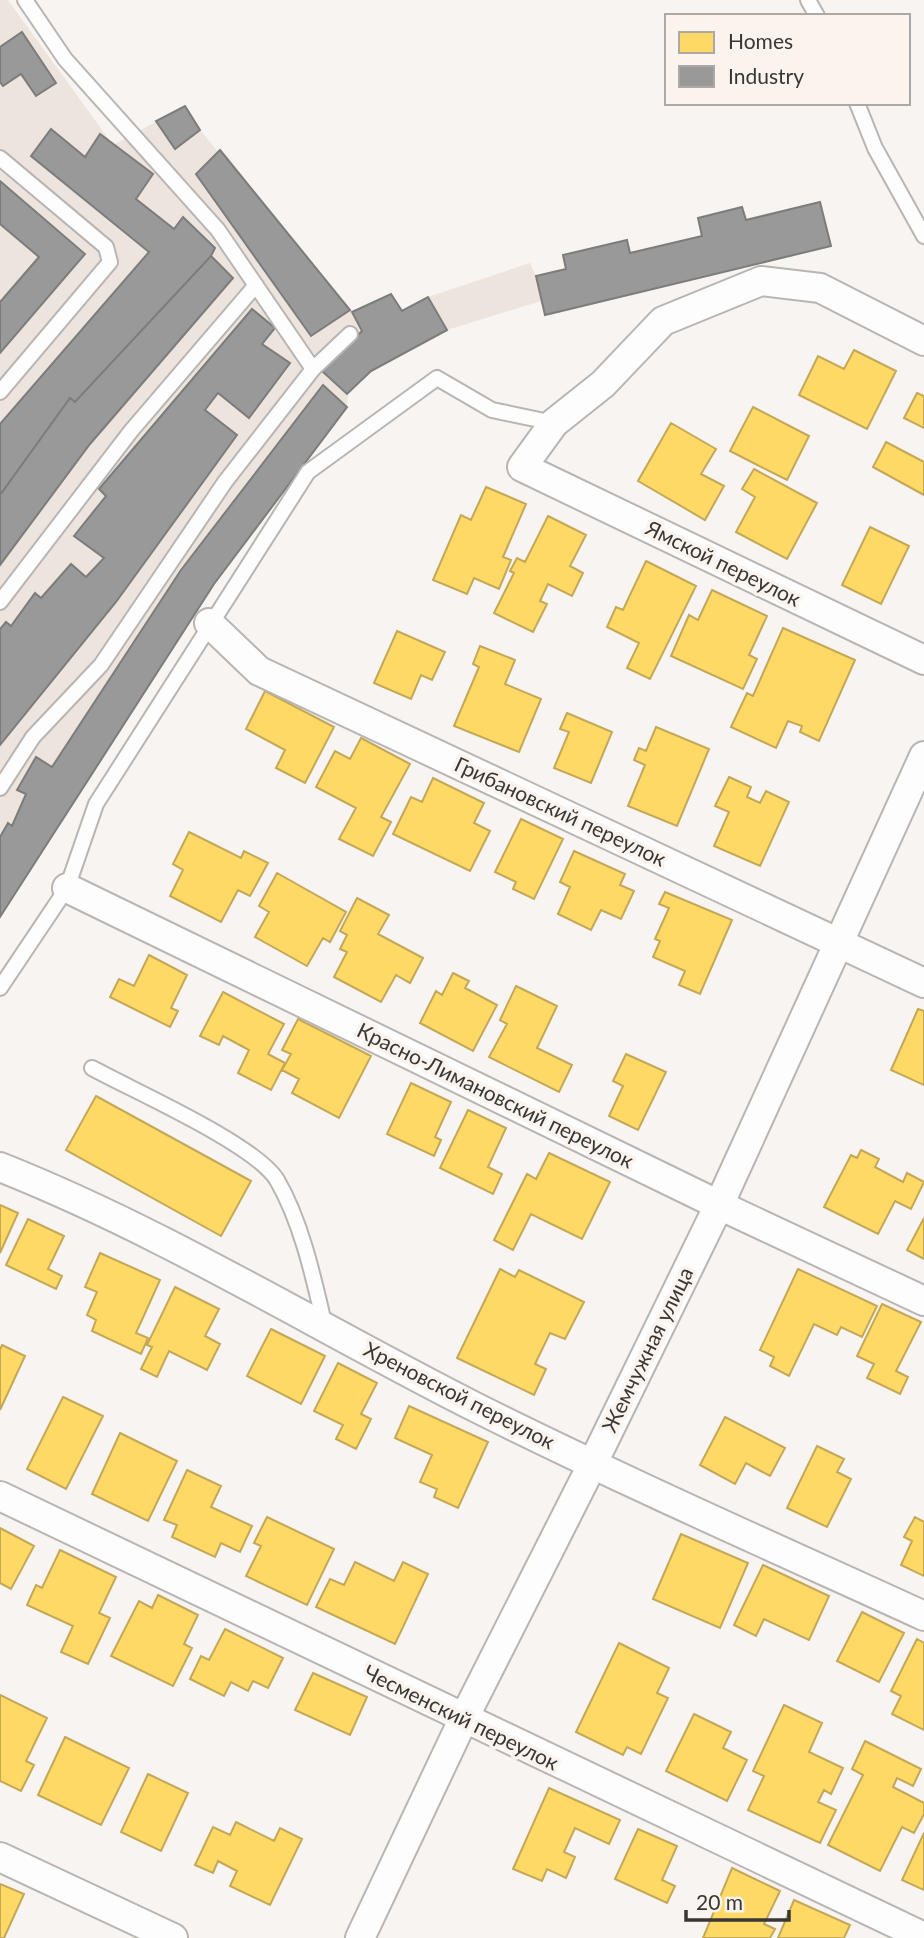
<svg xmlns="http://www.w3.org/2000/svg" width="924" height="1938" font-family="Lato,sans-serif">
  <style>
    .built { fill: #ede4dd }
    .homes { fill: #ffd966; stroke: #c4a857; stroke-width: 2 }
    .industry { fill: #999; stroke: #7c7c7b; stroke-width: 2 }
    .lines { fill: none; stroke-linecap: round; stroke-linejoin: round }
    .service-casing { stroke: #b8b5b3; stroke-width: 18 }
    .minor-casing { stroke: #b8b5b3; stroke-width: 32 }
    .service { stroke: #fefdfd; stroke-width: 14 }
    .minor { stroke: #fefdfd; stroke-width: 28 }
    .labels { text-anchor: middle; stroke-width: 7; stroke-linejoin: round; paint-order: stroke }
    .street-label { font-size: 21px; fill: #393734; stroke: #faf3ee }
  </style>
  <rect width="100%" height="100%" fill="#f7f4f1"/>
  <path class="built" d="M0 0H8L113 145 185 106 200 130 352 312 391 294 402 311 428 297 530 263 536 276 566 269 563 255 627 240 630 253 701 236 698 218 742 207 746 220 820 202 831 246 545 315 541 301 447 330 371 372 348 394 347 407 214 584 0 917Z"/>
  <path class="homes" d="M854 350 896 371 867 429 799 395 818 356 844 369Z
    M917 393 924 396V428L904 418Z
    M753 407 809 436 787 480 730 451Z
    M671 423 716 449 701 474 724 486 705 520 638 481Z
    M886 442 924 462V495L873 467Z
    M754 469 817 503 787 559 736 532 755 497 742 489Z
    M486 487 526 504 503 557 511 560 499 589 474 578 467 594 433 580 461 515 471 520Z
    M548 516 586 535 570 566 583 573 572 596 548 584 540 601 547 604 533 632 494 613 514 573 510 571 517 558 525 562Z
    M870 527 909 546 881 604 842 585Z
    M646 561 696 586 650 679 627 668 639 643 607 627 616 607 623 610Z
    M712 590 767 616 749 655 757 659 743 689 671 656 689 615 698 620Z
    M783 628 855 660 819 741 800 732 802 726 788 721 776 748 731 727 747 693 753 696Z
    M397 631 445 652 432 680 421 675 411 699 374 683Z
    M480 646 515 660 505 684 541 699 519 752 454 726 479 667 473 664Z
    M265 691 334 727 305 783 276 768 285 750 246 729Z
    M567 713 612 732 591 783 554 768 569 732 560 729Z
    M656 727 709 749 677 826 628 806 645 765 634 760 639 748 646 751Z
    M361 738 410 764 381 817 391 822 373 856 339 839 356 808 316 787 335 751 350 759Z
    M729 777 751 787 747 797 760 803 766 791 789 802 760 866 714 846 729 812 715 806Z
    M433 778 484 803 474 823 490 831 470 871 393 834 411 797 422 802Z
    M521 819 563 839 534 899 513 889 516 882 495 872Z
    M189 832 241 858 244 851 268 863 250 896 238 890 221 922 170 896 183 870 173 864Z
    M574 851 625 874 620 885 634 891 621 919 601 910 591 930 558 914 570 887 560 882Z
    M277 873 346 912 330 942 323 938 307 966 255 937 269 912 259 906Z
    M665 892 732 920 700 994 679 985 685 971 653 957 660 941 655 939 669 908 659 904Z
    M357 898 389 915 378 934 423 958 410 983 396 975 381 1002 334 977 347 952 340 949 347 935 340 931Z
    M149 955 187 975 171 1008 178 1011 170 1027 110 997 119 979 134 986Z
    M453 973 469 981 465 988 497 1005 473 1051 420 1023 436 991 442 995Z
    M516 986 557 1006 537 1048 572 1065 559 1092 489 1057 507 1024 500 1020Z
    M223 992 284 1024 268 1054 285 1063 271 1090 238 1073 249 1050 223 1036 219 1045 200 1036Z
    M918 1009 924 1011V1085L891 1070Z
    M298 1019 371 1056 339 1118 292 1093 299 1079 282 1070 291 1054 282 1050Z
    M626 1054 666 1072 638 1130 609 1116 623 1086 613 1081Z
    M411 1083 451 1102 435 1137 441 1140 434 1156 387 1134Z
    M96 1096 251 1181 221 1236 66 1150Z
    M468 1110 506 1128 488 1167 502 1174 493 1194 440 1168Z
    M861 1150 879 1159 875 1167 903 1182 907 1173 924 1182 911 1209 895 1201 878 1234 824 1207 851 1155 857 1158Z
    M549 1153 610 1182 582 1239 531 1214 513 1250 494 1240 527 1174 536 1179Z
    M0 1205 18 1213 0 1253Z
    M924 1218V1259L907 1250Z
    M28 1219 64 1236 48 1269 62 1276 56 1289 6 1265Z
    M100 1253 160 1280 136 1333 148 1338 141 1354 92 1331 96 1320 87 1315 97 1292 85 1287Z
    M500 1269 515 1277 519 1270 584 1302 565 1339 550 1333 535 1364 546 1369 534 1395 457 1358Z
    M798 1269 877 1306 862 1337 841 1327 837 1335 814 1324 789 1376 770 1366 774 1357 760 1350Z
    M175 1287 219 1309 205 1336 220 1344 207 1370 169 1351 157 1377 141 1369 152 1347 147 1345Z
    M882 1304 921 1322 896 1371 908 1377 900 1394 867 1378 874 1364 857 1356Z
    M271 1329 325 1356 301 1404 247 1376Z
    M2 1345 25 1356 0 1410V1350Z
    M338 1363 377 1383 361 1414 371 1419 356 1449 336 1439 343 1425 314 1411Z
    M63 1397 103 1416 66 1489 27 1469Z
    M409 1406 488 1442 458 1508 434 1497 437 1489 420 1482 432 1455 395 1438Z
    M725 1417 785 1448 770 1476 746 1463 735 1484 700 1465Z
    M120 1433 177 1461 148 1521 92 1494Z
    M817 1446 844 1459 837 1472 851 1479 827 1527 787 1508Z
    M187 1470 221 1486 211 1507 252 1526 240 1552 221 1543 215 1557 172 1537 177 1525 164 1520Z
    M267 1517 334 1549 307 1605 246 1576 261 1546 254 1543Z
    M915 1517 924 1522V1576L901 1565 912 1541 904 1537Z
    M0 1528 34 1546 11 1589 0 1583Z
    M681 1534 748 1563 720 1628 653 1599Z
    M60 1550 116 1577 99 1613 110 1618 88 1664 61 1652 73 1626 27 1605 36 1585 42 1588Z
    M355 1562 394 1581 403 1562 428 1574 395 1644 316 1607 330 1579 344 1585Z
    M763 1565 829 1596 809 1640 764 1619 756 1636 734 1625Z
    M158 1595 198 1615 184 1644 192 1648 173 1686 111 1656 139 1601 152 1608Z
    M862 1612 904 1633 879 1682 837 1661Z
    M225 1629 283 1658 268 1688 253 1681 248 1691 231 1682 224 1696 190 1679 201 1656 209 1660Z
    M917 1639 924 1643V1730L892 1714 901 1696 891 1691Z
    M619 1643 669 1668 657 1693 668 1698 641 1754 627 1747 623 1755 576 1732Z
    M313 1673 367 1697 350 1735 295 1710Z
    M0 1695 47 1718 26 1761 34 1765 21 1791 0 1781Z
    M784 1705 822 1723 809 1752 843 1768 831 1794 824 1790 818 1802 836 1810 820 1843 748 1810 764 1776 753 1771Z
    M694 1714 731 1732 723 1748 747 1760 727 1801 666 1771Z
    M65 1737 129 1768 101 1825 38 1795Z
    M865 1741 921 1769 913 1786 897 1778 893 1787 924 1803V1814L914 1833 902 1827 880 1871 828 1845 863 1775 852 1769Z
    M148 1774 188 1793 161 1851 121 1832Z
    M549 1788 620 1820 609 1844 575 1828 564 1852 575 1857 566 1878 547 1869 542 1881 513 1869Z
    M236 1822 274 1841 280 1828 302 1839 270 1905 230 1886 237 1871 218 1861 213 1873 195 1865 213 1827 230 1835Z
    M638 1829 677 1846 662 1880 675 1886 667 1903 615 1879Z
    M924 1833V1890L902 1880Z
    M732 1868 780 1891 764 1924 775 1929 770 1938H703Z
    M0 1884 24 1894 4 1938H0Z
    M794 1900 850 1925 844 1938H778Z"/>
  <path class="industry" d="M22 32 56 83 36 96 21 74 3 86 0 82V47Z
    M185 106 200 130 175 149 156 121Z
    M51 129 85 157 100 134 153 174 136 199 174 229 183 217 215 248 211 256 75 402 70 398 0 495V424L149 252 31 156Z
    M220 150 350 310 311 336 196 174Z
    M0 181 85 254 0 353V302L39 257 0 224Z
    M820 202 831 246 545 315 536 276 566 269 563 255 627 240 630 253 702 236 698 218 742 207 746 220Z
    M211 256 233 278 90 444 0 565V495L70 398 75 402Z
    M391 294 402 311 428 297 447 330 371 371 347 394 322 371 362 331 352 312Z
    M252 309 275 328 262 344 290 363 249 418 218 393 205 410 237 435 116 602 0 745V629L6 622 11 626 35 593 41 598 71 564 86 577 104 558 74 536 106 496 99 489Z
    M323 385 347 407 214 584 0 917V837L8 823 12 826 26 794 17 790 36 757 52 767 181 570Z"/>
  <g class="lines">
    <defs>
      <path id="service" d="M25 0 65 59 218 230 313 369
        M808 0 817 16
        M857 103 875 148 924 236
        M0 158 106 247 110 262 0 392
        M0 602 131 431 256 285
        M0 788 33 737 101 665 225 482 313 369 350 334
        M0 988 67 888 96 804 308 472 437 378 492 410 554 423
        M92 1068C134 1091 255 1144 277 1180 302 1223 314 1280 325 1327"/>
      <path id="minor" d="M924 341 820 288 761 281 663 321 603 384 554 423 522 467 924 660
        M209 623 259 671 924 983
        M67 888 719 1205 924 1301
        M0 1167C164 1232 315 1326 473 1406 621 1480 773 1547 924 1616
        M0 1496 924 1937
        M0 1857 173 1938
        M360 1938 463 1720 593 1463 719 1205 924 756"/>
    </defs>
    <use href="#service" class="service-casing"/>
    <use href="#minor" class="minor-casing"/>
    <use href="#service" class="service"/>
    <use href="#minor" class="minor"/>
  </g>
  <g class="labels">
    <g class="street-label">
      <text transform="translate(723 564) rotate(26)" y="7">Ямской переулок</text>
      <text transform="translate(560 812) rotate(25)" y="7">Грибановский переулок</text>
      <text transform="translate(495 1096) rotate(26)" y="7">Красно-Лимановский переулок</text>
      <text transform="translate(648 1350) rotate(-64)" y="7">Жемчужная улица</text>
      <text transform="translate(459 1396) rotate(27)" y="7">Хреновской переулок</text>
      <text transform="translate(461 1718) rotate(26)" y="7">Чесменский переулок</text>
    </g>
  </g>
  <rect x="665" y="14" width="245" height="91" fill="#faf3ee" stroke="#ada8a4" stroke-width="2"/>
  <rect x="679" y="32" width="35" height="21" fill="#ffd966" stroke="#ada8a4" stroke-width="2"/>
  <text x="728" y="49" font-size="21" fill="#393734">Homes</text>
  <rect x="679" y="66" width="35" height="21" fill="#999999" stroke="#ada8a4" stroke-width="2"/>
  <text x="728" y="84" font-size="21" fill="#393734">Industry</text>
  <path d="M686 1910v10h103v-10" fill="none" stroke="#393734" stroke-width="3.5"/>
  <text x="696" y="1910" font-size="21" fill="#393734" stroke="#faf3ee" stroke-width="5" paint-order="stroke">20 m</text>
</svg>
